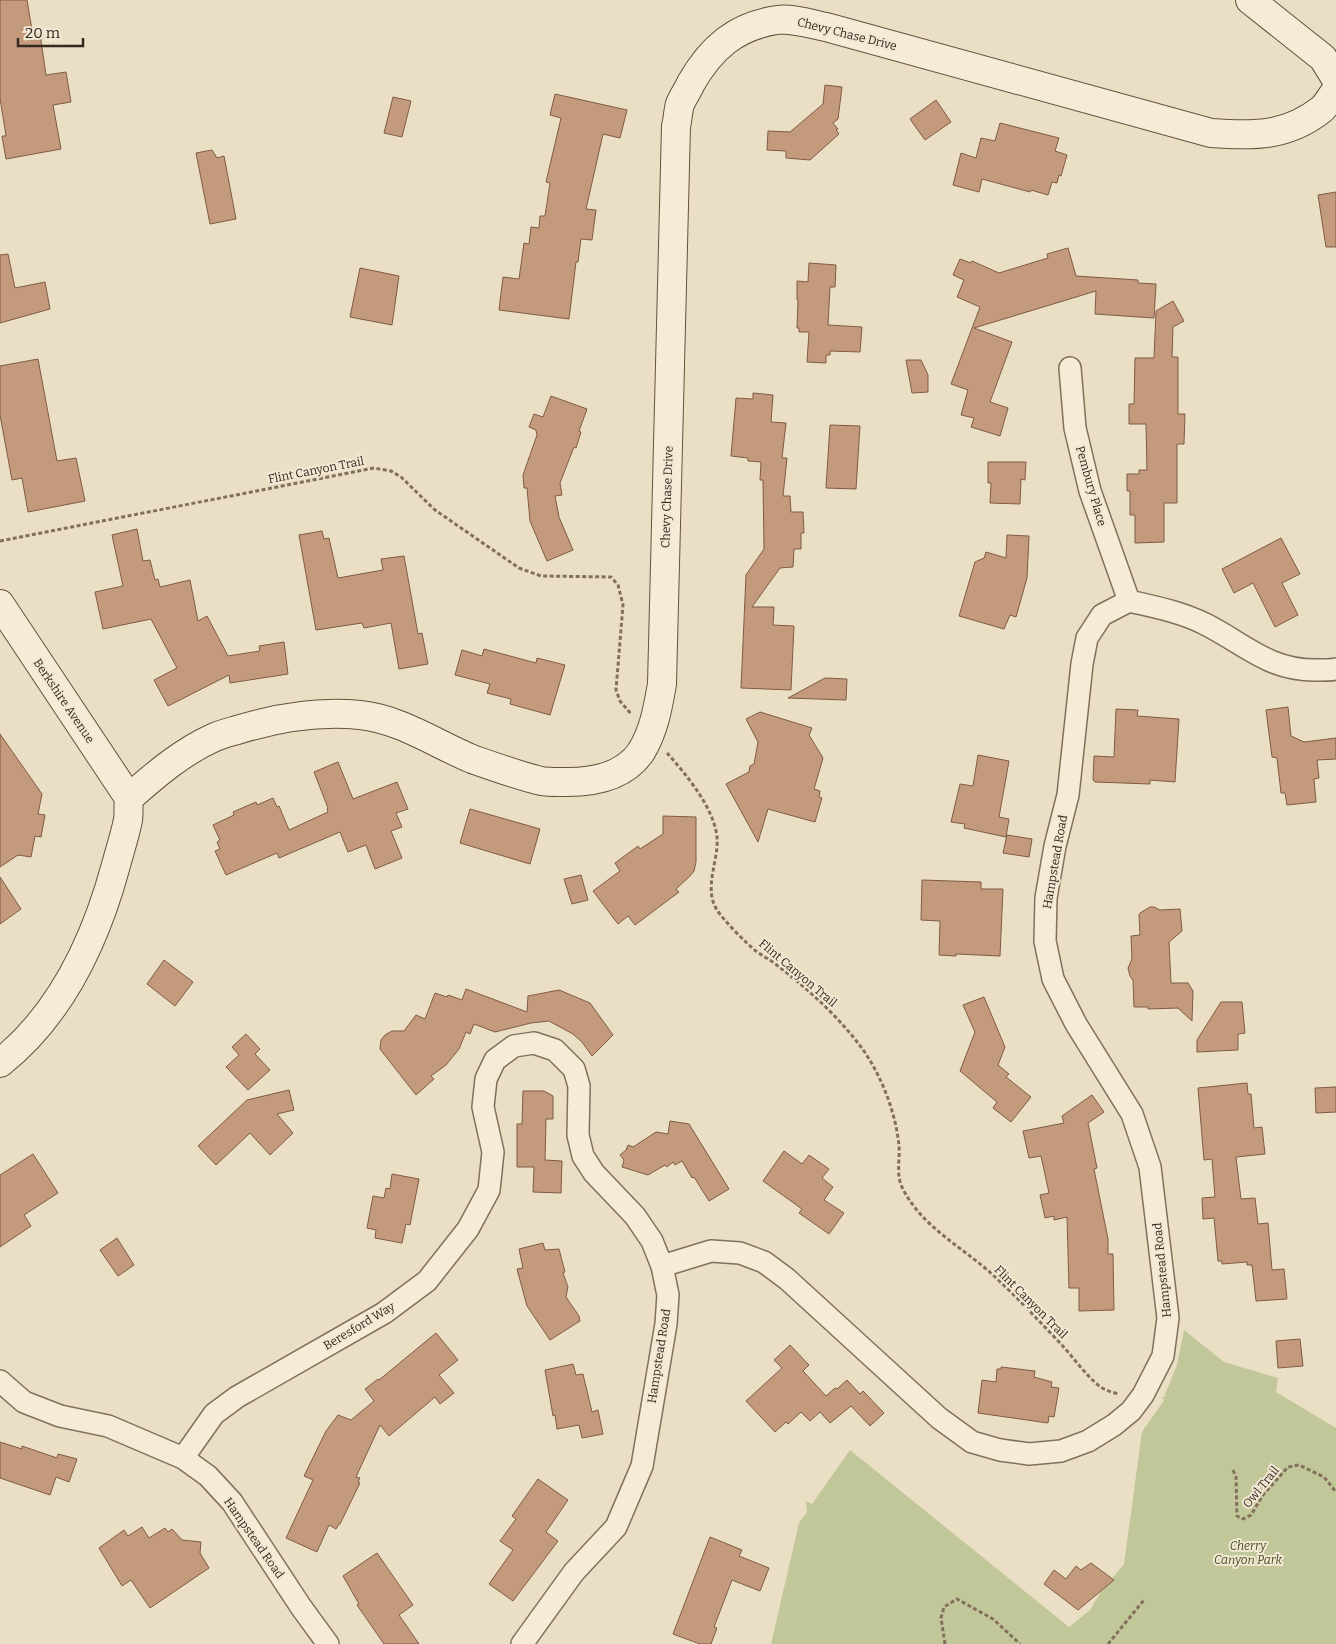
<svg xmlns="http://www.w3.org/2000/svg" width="1336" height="1644" font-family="Bitter,serif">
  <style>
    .green { fill: #c2c799 }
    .building { fill: #c49a7d; stroke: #7f5b44 }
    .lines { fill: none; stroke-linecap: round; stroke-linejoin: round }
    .street-casing { stroke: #82705c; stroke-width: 24 }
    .secondary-casing { stroke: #64513f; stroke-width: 30 }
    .path { stroke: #82705c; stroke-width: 3; stroke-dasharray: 4 2.5; stroke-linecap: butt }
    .street { stroke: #f5ebd6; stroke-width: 21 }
    .secondary { stroke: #f5ebd6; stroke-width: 28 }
    .labels { text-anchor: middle; stroke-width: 4; stroke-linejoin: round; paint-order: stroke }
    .street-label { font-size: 12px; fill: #34291f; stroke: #f2e8d3 }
    .park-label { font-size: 12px; font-style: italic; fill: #454e27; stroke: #f2e8d3 }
  </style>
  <rect width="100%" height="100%" fill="#eadec4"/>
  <path class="green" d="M1184 1330 1224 1362 1278 1378 1276 1392 1336 1428V1644H771L799 1523 807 1512 806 1501 812 1504 850 1450 1069 1627 1090 1610 1100 1593 1124 1564 1142 1432 1165 1399H1161L1164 1397 1177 1365Z"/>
  <path class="building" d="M0 0H27L33 36 40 34 46 75 66 72 71 102 53 105 61 149 6 159 2 136H6L0 98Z
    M825 85 842 87 838 119 833 123 838 129 836 130 839 134 810 160 786 158V151L767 150 768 131 790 132 823 104Z
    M555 94 627 110 620 138 603 134 586 209 596 210 592 240 581 239 578 262H576L569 319 499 310 503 277 519 279 524 243 529 244 531 227 539 228 540 216H545L550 183 546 182 561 118 550 115Z
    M393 97 411 101 402 137 384 133Z
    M936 100 951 122 925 140 910 119Z
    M1000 123 1059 138 1055 151 1067 155 1061 176 1059 175 1057 183 1052 182 1048 195 1031 190 1030 192 982 179 979 192 953 185 961 153 976 158 981 138 995 141Z
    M212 150 217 158 224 156 236 219 210 224 196 153Z
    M1336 192V247H1326L1318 195Z
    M1068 248 1076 276 1138 280V283L1156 284 1154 318 1095 314 1096 291 974 328 1012 342 990 402 1008 408 1000 436 971 427 974 418 961 415 968 390 951 384 980 307 957 297 964 280 953 275 960 259 971 263 972 261 999 273 1048 258 1047 254Z
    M8 254 15 288 45 282 50 309 0 323V255Z
    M809 263 836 265 835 287H830L828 325 862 327 860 352 830 351V355H826V363L807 362 809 332H799V328H797L798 300H797V281L808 282Z
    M360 268 399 276 392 325 350 317Z
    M1173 301 1184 321 1173 327 1172 357H1178V414H1185L1184 444H1177V503H1164V542L1135 543V515H1130V491H1127V474H1139V470H1147L1146 424H1129V404H1134L1135 358H1154L1156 311Z
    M38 359 57 461 76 458 85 501 28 512 22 478 12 480 0 415V366Z
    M906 360H921L928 375V392L912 393Z
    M753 393 773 395 771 422 786 423 782 458H787L783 496H790L791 512H803L804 533H801V549H794L793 567 780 568 752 607H774L773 625 794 626 791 690 741 688 746 575 764 549 763 480H760L761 462 748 461V458L731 456 736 398 753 399Z
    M551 396 587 409 579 431 581 432 576 448 574 447 560 483 562 495 555 496 559 517 573 550 547 561 530 521 527 488H524L523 475 537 435 536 430 529 427 534 414 543 417Z
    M830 425 860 426 856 489 826 488Z
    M988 462H1026L1025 480 1021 479 1020 504 990 503 991 483H988Z
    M137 529 143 561 150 560 155 580 158 579 160 587 190 580 198 621 207 616 228 656 260 651 259 646 284 642 288 674 230 683 229 675 168 706 154 680 177 668 151 619 103 629 95 592 123 586 112 535Z
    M322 531 324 539 329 538 338 578 383 570 381 559 404 556 418 634 422 633 428 664 399 669 391 623 364 628 362 623 316 630 299 535Z
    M1007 535 1029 536 1027 578 1016 617 1010 615 1004 629 959 616 975 562 984 558 986 552 1006 558Z
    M1281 538 1300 574 1282 583 1298 615 1275 627 1253 583 1234 593 1222 569Z
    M484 649 536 663 537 658 565 665 550 715 510 704 511 699 487 693 490 684 455 675 462 650 482 656Z
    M825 678 847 679 846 700 788 698Z
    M1288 707 1291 736 1304 742 1336 738V759L1317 760 1319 778 1314 779 1316 802 1287 805 1285 793H1281L1277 758 1272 757 1266 710Z
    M1116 709 1138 710 1137 716 1179 719 1175 782 1150 780V784L1095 782 1093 780 1094 756 1114 757Z
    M760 712 812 728 809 735 823 758 814 789 820 791 819 797 822 798 815 822 768 809 758 842 726 784 749 772 750 766 754 764 758 742 746 719Z
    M0 734 42 794 38 814 45 815 41 837 35 836 31 857 18 855 0 867Z
    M978 755 1009 761 999 817 1009 819 1006 837 964 828 965 824 951 822 960 784 973 786Z
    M338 762 353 799 397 782 408 809 396 813 402 827 391 831 402 858 375 869 366 845 348 852 340 832 279 858 277 853 226 875 215 851 220 849 217 842 220 840 213 825 234 815 233 812 256 802 257 805 273 798 277 807 279 806 289 830 328 812 327 809 328 808 314 772Z
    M470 809 540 829 530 864 460 843Z
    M663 816 696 817V862L694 871 690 876 676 889 679 892 635 925 628 916 618 924 593 891 620 871 615 863 638 846 640 849 663 834Z
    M1007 835 1032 839 1029 857 1003 853Z
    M581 875 588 900 572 904 564 879Z
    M0 877 21 909 0 924Z
    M922 880 981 882V889H1003L1000 956 956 954V956L939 955 940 921 921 920Z
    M1150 907H1154L1160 910 1180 909 1182 931 1169 942 1171 983H1188L1193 991 1192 1021 1178 1008 1148 1009V1007H1134L1133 980 1130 976 1128 968 1132 959 1131 936 1140 935 1139 915 1140 913Z
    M164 960 193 982 175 1006 147 984Z
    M466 989 527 1012 528 996 559 990 590 1003 613 1035 592 1056 582 1042 573 1034 549 1021 531 1023 495 1032 474 1024 470 1034 466 1032 459 1049 446 1065 431 1076 434 1079 416 1095 380 1049 381 1040 385 1035 392 1031H404L416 1015 425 1019 435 993 447 997 448 995 462 1000Z
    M984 997 1005 1047 998 1065 1009 1074 1006 1077 1031 1097 1011 1122 993 1108 997 1102 960 1071 975 1032 963 1005Z
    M1221 1002H1242L1245 1033 1238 1034V1050L1197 1052V1040Z
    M246 1034 260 1049 255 1054 270 1070 248 1090 226 1067 239 1055 232 1047Z
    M1247 1083 1248 1094H1251L1254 1128 1262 1127 1265 1154 1236 1157 1241 1199 1255 1198 1258 1224 1268 1223 1272 1270 1284 1269 1287 1299 1256 1301 1252 1265H1247V1262L1222 1264V1261H1218L1214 1218 1203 1219 1202 1198 1215 1197 1212 1159 1204 1160 1198 1088Z
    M1336 1087V1112L1316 1113 1315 1088Z
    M289 1090 294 1110 277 1114 293 1133 270 1155 250 1133 216 1165 198 1146 247 1100Z
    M523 1091H544L553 1096V1119H546L545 1160 562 1161 561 1193 533 1192 534 1167H517V1124H522Z
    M1092 1095 1104 1112 1088 1123 1097 1168 1094 1169 1108 1239V1254H1113L1114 1310 1079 1311V1288H1069L1067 1217 1054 1220V1216L1045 1218 1040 1195 1049 1193 1041 1156 1029 1158 1023 1131 1064 1123 1062 1116Z
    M670 1121 689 1124 729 1189 709 1201 694 1177 692 1178 682 1161 675 1165 673 1162 667 1167 665 1165 648 1175 622 1167 624 1160 620 1155 626 1150 628 1145 633 1147 656 1132 668 1134Z
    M784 1151 802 1164 809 1155 829 1169 822 1178 833 1187 824 1200 844 1213 829 1234 799 1213 802 1209 763 1181Z
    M33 1154 58 1193 24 1215 31 1226 0 1247V1175Z
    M392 1174 419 1179 410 1225 406 1224 402 1243 375 1238 376 1230 367 1228 373 1196 384 1198 386 1188 390 1189Z
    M117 1238 134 1265 118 1276 100 1250Z
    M543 1243 545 1250 559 1249 565 1272 563 1273 568 1287 566 1297 579 1316 580 1321 550 1340 527 1306 517 1269 523 1268 519 1249Z
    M436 1333 458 1360 439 1375 454 1393 440 1404 435 1397 389 1436 380 1425 356 1477 360 1478 358 1482 360 1483 340 1524H339L336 1529 329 1525 317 1552 286 1538 313 1480 304 1476 326 1431 338 1415 351 1420 374 1401 365 1389 378 1379 379 1380Z
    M1300 1339 1303 1366 1278 1368 1276 1341Z
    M790 1345 809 1365 803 1371 826 1396 835 1388 837 1389 847 1380 860 1394 863 1391 884 1413 870 1426 851 1406 830 1423 820 1412 810 1421 801 1412 788 1424 786 1422 775 1432 746 1401 782 1368 774 1360Z
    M573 1364 576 1375 583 1374 592 1412 598 1410 603 1434 582 1438 579 1425 557 1429 555 1415 553 1416 545 1370Z
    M1001 1367 1035 1371 1034 1377 1052 1382 1051 1387 1059 1388 1054 1417 1049 1416 1048 1423 978 1413 982 1380 996 1382 997 1369H1001Z
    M0 1442 22 1449V1446L57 1458 58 1454 77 1459 69 1482 56 1477 50 1495 0 1478Z
    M538 1479 568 1500 546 1532 558 1541 513 1601 489 1584 513 1550 500 1541 516 1519 512 1516Z
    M142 1527 149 1538 165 1528 168 1532 172 1529 182 1540 201 1542 200 1553 209 1568 150 1608 131 1580 122 1586 99 1548 124 1530 128 1536Z
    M710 1537 742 1550 739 1556 769 1568 760 1591 732 1580 714 1627 717 1628 711 1644H700L673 1634Z
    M377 1553 413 1605 399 1615 419 1644H384L357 1605 359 1604 343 1576Z
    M1091 1563 1114 1580 1078 1610 1044 1584 1054 1570 1066 1579 1076 1566 1081 1570Z"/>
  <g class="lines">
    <defs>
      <path id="street" d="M1070 368 1075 428 1090 491 1129 601
        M662 1266 711 1251 740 1253 764 1262 787 1279 939 1418 972 1442 1000 1450 1029 1454 1061 1451 1088 1441 1114 1425 1131 1411 1143 1395 1163 1356 1168 1318 1150 1167 1132 1114 1076 1024 1053 979 1045 941 1046 898 1055 846 1068 795 1082 664 1087 638 1102 615 1129 601C1155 607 1181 612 1205 624 1245 644 1269 671 1317 670 1323 670 1330 670 1336 669
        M0 1381 24 1402 60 1416 108 1426 183 1458 208 1476 232 1502 301 1607 328 1644
        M183 1458 214 1414 237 1397 384 1313 427 1281 468 1229 489 1190 493 1152 483 1107 486 1079 495 1060 514 1046 534 1043 555 1050 574 1069 579 1086 578 1135 583 1156 594 1173 635 1216 652 1241 662 1266 668 1295 666 1324 642 1466 616 1527 574 1572 522 1644"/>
      <path id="secondary" d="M1250 0 1323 58 1336 79
        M0 604 129 798
        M0 1063C62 1014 96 939 116 865 120 850 125 835 128 820 129 813 128 805 129 798 155 775 183 751 215 737 222 734 230 732 237 730 276 718 319 711 360 715 400 719 436 744 472 759 492 766 520 776 541 781 547 782 553 782 560 782 589 783 623 778 641 752 654 731 658 707 662 684L676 126C678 119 678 110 680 104 683 97 688 90 691 83 711 48 736 26 777 20 793 18 811 24 826 27L1211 133C1253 136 1287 137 1322 109 1327 104 1332 96 1336 90"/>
    </defs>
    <use href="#street" class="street-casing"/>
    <use href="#secondary" class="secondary-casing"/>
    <path class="path" d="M0 541 374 468 391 471 401 477 435 510 519 568 541 576 611 577 618 585 623 605 616 690 620 701 631 714
      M667 753C686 774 714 808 717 837 719 861 703 888 717 910 724 921 747 944 757 952 763 956 769 959 774 963 807 988 836 1014 861 1047 881 1074 896 1113 899 1146 900 1159 896 1175 902 1187 921 1227 963 1247 994 1276 1017 1297 1039 1321 1061 1344 1073 1357 1083 1372 1097 1384 1103 1390 1111 1392 1119 1394
      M1233 1470 1236 1477 1237 1516 1243 1519 1251 1515 1263 1495 1288 1467 1299 1465 1324 1477 1336 1492
      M945 1644 941 1618 944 1607 957 1599 993 1619 1020 1644
      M1108 1644 1144 1600"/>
    <use href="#street" class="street"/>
    <use href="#secondary" class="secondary"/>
  </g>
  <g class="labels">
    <g class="street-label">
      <text transform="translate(847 34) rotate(14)" y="4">Chevy Chase Drive</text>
      <text transform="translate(316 470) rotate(-11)" y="4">Flint Canyon Trail</text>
      <text transform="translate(1091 486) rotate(74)" y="4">Pembury Place</text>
      <text transform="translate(667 497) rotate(-88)" y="4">Chevy Chase Drive</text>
      <text transform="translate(64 701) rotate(56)" y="4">Berkshire Avenue</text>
      <text transform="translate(1055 862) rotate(-80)" y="4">Hampstead Road</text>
      <text transform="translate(798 973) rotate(40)" y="4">Flint Canyon Trail</text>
      <text transform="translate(1162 1270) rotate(-96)" y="4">Hampstead Road</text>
      <text transform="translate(1031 1302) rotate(45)" y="4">Flint Canyon Trail</text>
      <text transform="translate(359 1326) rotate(-31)" y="4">Beresford Way</text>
      <text transform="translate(659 1356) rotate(-81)" y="4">Hampstead Road</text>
      <text transform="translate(1261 1487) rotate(-51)" y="4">Owl Trail</text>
      <text transform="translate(254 1538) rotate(55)" y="4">Hampstead Road</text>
    </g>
    <g class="park-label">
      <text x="1248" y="1550">Cherry<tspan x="1248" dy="14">Canyon Park</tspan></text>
    </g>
  </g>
  <path d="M18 38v8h65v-8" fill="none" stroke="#34291f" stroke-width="2.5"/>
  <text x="25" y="38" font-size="15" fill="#34291f" stroke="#f2e8d3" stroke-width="4" paint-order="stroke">20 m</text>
</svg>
